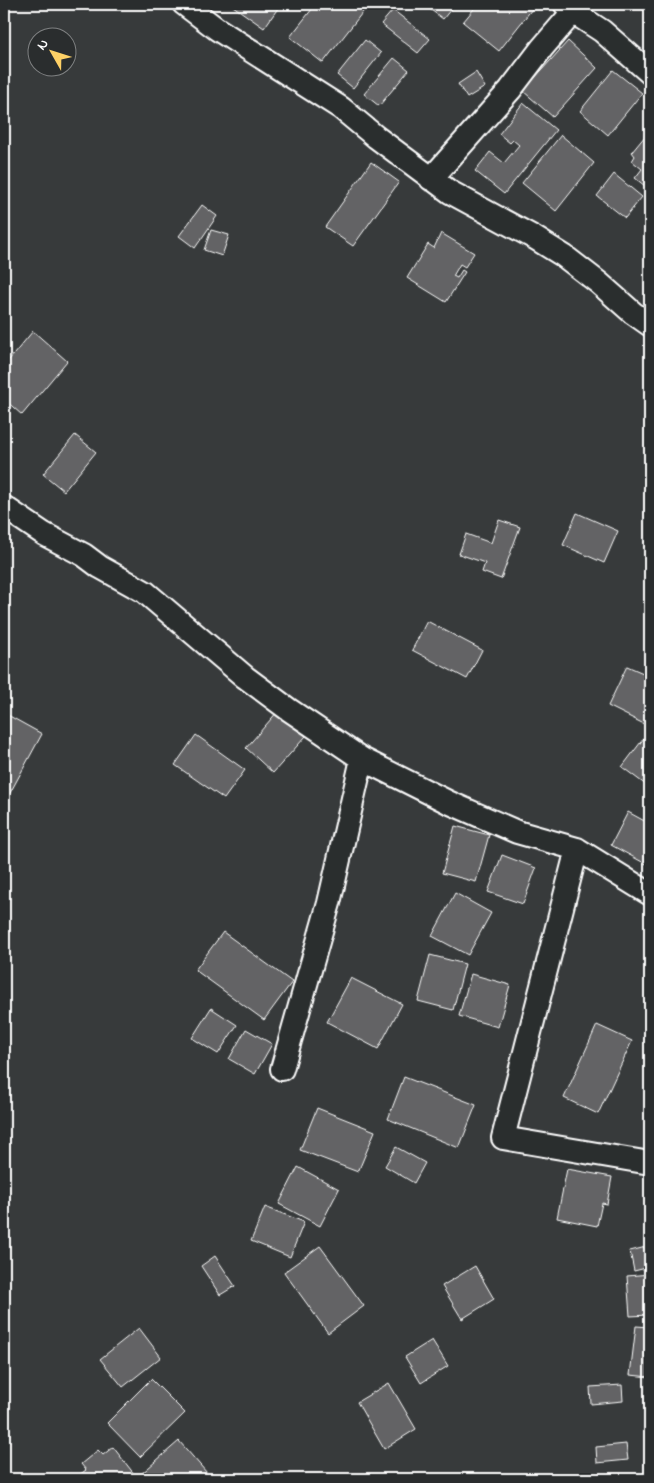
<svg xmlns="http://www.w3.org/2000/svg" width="654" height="1483" font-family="'Indie Flower',sans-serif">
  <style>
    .building { fill: #636465; stroke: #fff }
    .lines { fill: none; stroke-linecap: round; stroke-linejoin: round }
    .minor-casing { stroke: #fff; stroke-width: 26 }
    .minor { stroke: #2a2d2e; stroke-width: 22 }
  </style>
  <rect width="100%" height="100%" fill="#373a3b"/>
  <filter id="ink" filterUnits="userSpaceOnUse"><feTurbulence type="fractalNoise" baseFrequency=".02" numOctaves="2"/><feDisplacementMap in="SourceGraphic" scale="10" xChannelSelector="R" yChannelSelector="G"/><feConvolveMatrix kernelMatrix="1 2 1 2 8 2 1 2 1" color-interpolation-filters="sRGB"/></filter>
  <g filter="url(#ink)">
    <path class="building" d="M235 4H281L264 28 233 6Z
      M316 4H369L323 63 290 37Z
      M423 4H455L443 19Z
      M478 4H536L499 51 463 22Z
      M393 10 430 39 418 53 381 24Z
      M365 40 381 53 353 88 337 75Z
      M568 41 597 68 553 117 523 91Z
      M394 58 409 70 379 106 364 94Z
      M613 70 642 93 608 135 580 111Z
      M476 72 485 87 467 98 458 84Z
      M523 103 556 130 504 194 475 171 490 152 504 163 519 145 513 140 510 143 499 134Z
      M650 130V190L635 178 642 169 632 161 635 156 632 152Z
      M561 135 594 163 556 211 522 183Z
      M371 162 399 182 353 246 325 227Z
      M614 174 642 197 625 218 597 196Z
      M202 205 217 216 195 248 179 236Z
      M211 230 229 235 222 256 204 250Z
      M441 233 474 253 465 267 460 264 453 276 457 278 462 270 465 272 446 302 407 278 428 244 434 248Z
      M33 331 67 361 22 415 4 399V366Z
      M75 435 96 452 64 491 43 474Z
      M577 513 618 531 604 563 563 545Z
      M499 520 520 527 501 579 482 572 485 563 459 554 466 534 491 543Z
      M427 621 482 650 467 679 412 650Z
      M627 666 650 676V727L608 706Z
      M278 711 306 736 273 773 246 748Z
      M4 713 42 734 10 793 4 790Z
      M647 734 650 736V788L622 767Z
      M196 735 245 770 224 799 175 765Z
      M628 812 650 824V857L646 864 611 845Z
      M455 826 489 835 476 882 442 873Z
      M502 855 536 868 523 904 488 892Z
      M455 893 491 913 468 955 432 936Z
      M223 932 292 982 264 1020 195 970Z
      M430 955 465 964 453 1010 418 1001Z
      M471 974 510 985 498 1027 459 1016Z
      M351 978 402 1004 378 1049 327 1022Z
      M211 1008 237 1025 218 1054 192 1038Z
      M597 1025 632 1041 598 1114 564 1098Z
      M650 1025V1039L645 1036Z
      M246 1029 272 1044 255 1074 229 1059Z
      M404 1077 476 1105 459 1148 388 1119Z
      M317 1108 375 1131 358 1172 300 1150Z
      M396 1147 425 1163 414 1183 385 1166Z
      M298 1167 339 1189 320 1226 279 1204Z
      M567 1169 612 1177 607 1204 602 1203 597 1226 557 1218Z
      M265 1207 304 1222 290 1257 251 1241Z
      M320 1246 364 1306 328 1333 284 1272Z
      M650 1246V1267L634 1271 630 1251Z
      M215 1256 235 1286 220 1295 201 1266Z
      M475 1266 494 1299 462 1319 442 1286Z
      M650 1274V1315L630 1316 627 1276Z
      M636 1326 650 1327V1377L630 1375Z
      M139 1328 161 1357 123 1387 100 1359Z
      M432 1340 448 1366 421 1383 405 1357Z
      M151 1379 185 1413 140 1457 107 1423Z
      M389 1383 416 1429 384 1449 357 1402Z
      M622 1385 623 1401 591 1404 590 1387Z
      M179 1441 207 1473 199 1479H144L140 1475Z
      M626 1444 628 1460 597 1463 596 1447Z
      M113 1447 138 1479H83L79 1475 86 1470 81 1464 98 1450 103 1455Z"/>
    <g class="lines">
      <defs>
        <path id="minor" d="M184 4 217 29 341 108 376 137 450 192 535 238 564 256 599 283 633 313 650 325
          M573 12 602 31 650 73
          M431 179 510 90 542 48 573 12 565 4
          M4 507 44 534 84 555 100 567 145 592 245 677 288 709 362 759 448 802 517 832 577 849 650 894
          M577 849 503 1138 650 1163
          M282 1069 329 903 362 759"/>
      </defs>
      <use href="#minor" class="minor-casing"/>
      <use href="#minor" class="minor"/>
    </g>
  </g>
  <rect width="654" height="1483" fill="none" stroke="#2a2d2e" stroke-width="20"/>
  <rect x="10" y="10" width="634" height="1463" fill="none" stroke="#fff" stroke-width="2" filter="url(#ink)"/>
  <g transform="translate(52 52) rotate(309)"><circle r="24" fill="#2a2d2e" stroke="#7f8182"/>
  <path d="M0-4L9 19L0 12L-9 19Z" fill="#ffd166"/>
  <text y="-8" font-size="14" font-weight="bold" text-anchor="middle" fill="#ffffff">N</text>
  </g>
</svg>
